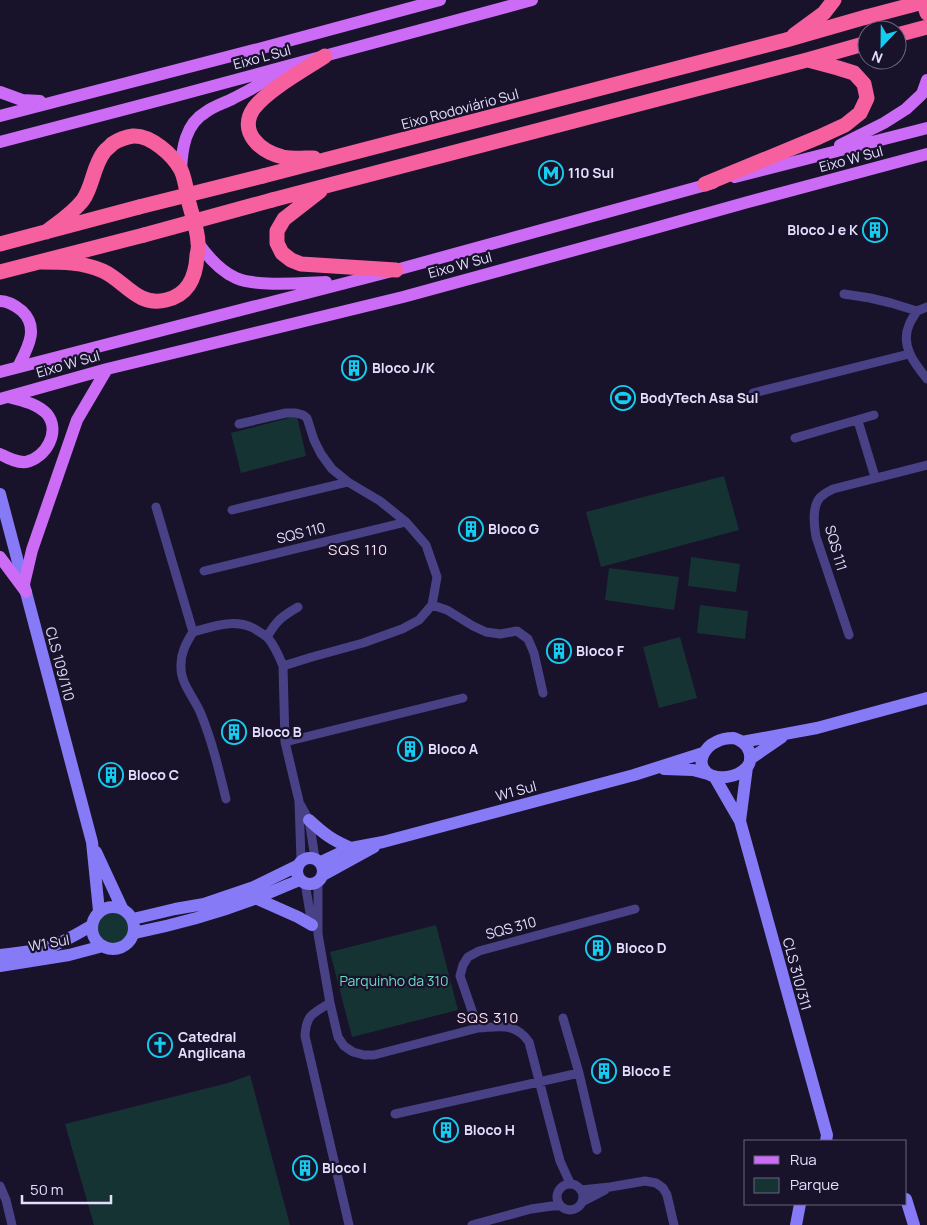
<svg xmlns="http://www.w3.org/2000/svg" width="927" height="1225" font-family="Manrope,sans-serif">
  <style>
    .green { fill: #163334 }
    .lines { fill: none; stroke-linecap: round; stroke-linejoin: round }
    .street { stroke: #484186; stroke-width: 9 }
    .secondary { stroke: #867af7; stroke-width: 12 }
    .primary { stroke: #cc6bf6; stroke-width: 12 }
    .highway { stroke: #f6609e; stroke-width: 15 }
    .highway-bridge { stroke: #f6609e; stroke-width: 15 }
    .labels { text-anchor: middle; stroke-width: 4.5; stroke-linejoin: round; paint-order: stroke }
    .street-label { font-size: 14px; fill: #e3defd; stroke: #18132a }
    .poi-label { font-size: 14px; font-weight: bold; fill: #e3defd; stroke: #18132a; text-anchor: start }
    .park-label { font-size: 14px; fill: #6cdac6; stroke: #18132a }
    .neighbourhood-label { font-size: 15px; letter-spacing: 1px; fill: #fddff0; stroke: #18132a }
  </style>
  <rect width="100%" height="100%" fill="#18132a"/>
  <path class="green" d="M297 416 306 456 241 473 231 433Z
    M724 476 739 530 601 567 586 512Z
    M691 557 740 564 736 592 688 586Z
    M609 568 679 577 674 610 605 600Z
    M700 605 748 611 745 639 697 633Z
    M680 637 697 698 659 708 643 647Z
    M95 927a18 18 0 1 1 36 0a18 18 0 1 1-36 0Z
    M436 925 458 1010 352 1037 330 952Z
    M250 1075 290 1225H94L65 1124 228 1083Z"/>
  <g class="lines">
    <path class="street" d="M844 294 870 298 891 303 917 311 927 307
      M917 311C914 316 911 320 909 325 900 346 915 364 927 379
      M753 393 909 354
      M858 421 875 477
      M239 424 286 413H296L303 415 307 418 314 440 321 454 332 469 348 482 380 501 406 522 426 545 437 577 432 605 419 620 402 629 363 643 312 657 283 666 285 742 299 801 301 860
      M795 438 874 415
      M156 507 193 632
      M232 510 348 482
      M204 571 406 522
      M432 605 447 610 473 626 486 632 500 634 517 631 528 639 534 653 543 693
      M849 635 816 537C814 525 811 503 823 495 826 492 830 491 833 489L927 465
      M267 637C277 620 281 617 298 607
      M285 742 463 698
      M226 799C219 770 212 741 201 714 195 699 181 684 181 668 180 654 186 643 193 632 214 626 238 617 258 631 261 633 265 635 268 638 275 646 279 656 283 666
      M300 804 309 820 315 858
      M318 882V934L330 1003 338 1037 344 1046 353 1052 364 1055H374L478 1028 460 976 463 965 468 957 479 951 635 909
      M305 883 312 925 314 927
      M330 1003C313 1013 306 1015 305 1036L349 1225
      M563 1018 579 1073
      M478 1028C500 1027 515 1022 529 1042L560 1161 570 1183
      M395 1114 579 1073 597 1150
      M557 1197a13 13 0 1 1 26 0a13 13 0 1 1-26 0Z
      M0 1186 6 1200 12 1225
      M581 1190 610 1187 645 1181 656 1183 663 1188 667 1195 674 1225
      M582 1202 605 1190
      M472 1225 531 1209 552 1206H561"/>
    <path class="secondary" d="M0 494 92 842 99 911
      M734 738C739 740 744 742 747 747 751 753 752 763 746 768 738 777 717 781 707 773 695 763 705 747 716 742 721 739 728 738 734 738Z
      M742 742 817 728 927 698
      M750 759 782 737
      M664 769 693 770 708 774
      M714 776 740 821 827 1135 826 1141
      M309 820C324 834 332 840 351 848
      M740 821 747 767
      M96 852 122 908
      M297 871a13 13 0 1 1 26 0a13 13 0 1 1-26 0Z
      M321 862 351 848 383 842 634 775 703 753
      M323 875 374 847
      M255 898 298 917 312 925
      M92 928a21 21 0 1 1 42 0a21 21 0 1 1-42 0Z
      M133 919 175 909 204 904 254 887 297 866
      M134 933C174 925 218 913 257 898 271 892 285 886 300 880
      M0 955C17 953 35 952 52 946 66 941 79 933 91 926
      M0 966 69 955 103 946
      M906 1199 914 1225
      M796 1225 800 1204"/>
    <path class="primary" d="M0 92 22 100 40 101
      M0 116 262 48 440 0
      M0 142 172 97 532 0
      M840 145 884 123 906 109 922 94 927 80
      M181 170C182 149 185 124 206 112 214 106 225 103 234 98 250 90 266 81 281 71
      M735 177 927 128
      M198 243C208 257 220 271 236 278 256 287 302 283 326 282
      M0 301C8 301 16 306 22 311 40 328 27 349 18 367
      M0 372 396 270 713 183
      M0 399 107 369 403 297 648 230 748 202 927 154
      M0 454C8 458 17 463 26 462 46 458 61 431 47 414 37 403 22 401 9 397
      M0 557 26 592
      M24 584 32 550 77 420 107 369"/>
    <path class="highway" d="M923 0 927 13
      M794 35 824 13 834 0
      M897 35 927 27
      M314 158C304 158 293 159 283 157 261 152 237 132 254 108 269 89 304 70 325 56
      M263 176 786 40 866 17
      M705 184 819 137 845 125 860 113 867 98 864 84 854 73 838 68 808 60
      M320 191 284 219 277 231V243L282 253 291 260 301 264 396 270
      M272 200 807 60 867 43
      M0 244 139 207
      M40 262C61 262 83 262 103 271 125 281 137 307 166 300 189 295 196 276 197 255 198 251 199 247 198 243 198 231 192 215 189 203 187 193 185 178 181 170 173 155 151 135 133 136 126 137 118 140 112 144 110 147 106 149 104 152 93 166 93 186 83 200 73 213 59 222 46 232
      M0 272 144 235"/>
    <path class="highway-bridge" d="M866 17 927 1
      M139 207 263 176
      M144 235 272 200"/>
  </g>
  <defs>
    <symbol id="metro-ring" viewBox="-11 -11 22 22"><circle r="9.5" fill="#18132a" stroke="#15cdf1" stroke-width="1.5"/><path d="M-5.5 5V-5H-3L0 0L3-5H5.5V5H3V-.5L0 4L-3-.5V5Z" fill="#15cdf1"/></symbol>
    <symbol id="building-ring" viewBox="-11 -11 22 22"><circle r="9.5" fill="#18132a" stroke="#15cdf1" stroke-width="1.5"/><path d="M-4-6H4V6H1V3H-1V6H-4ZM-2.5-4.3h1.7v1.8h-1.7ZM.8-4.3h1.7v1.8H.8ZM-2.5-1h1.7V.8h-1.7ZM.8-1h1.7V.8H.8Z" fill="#15cdf1"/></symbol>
    <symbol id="stadium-ring" viewBox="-11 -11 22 22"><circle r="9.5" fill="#18132a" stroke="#15cdf1" stroke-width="1.5"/><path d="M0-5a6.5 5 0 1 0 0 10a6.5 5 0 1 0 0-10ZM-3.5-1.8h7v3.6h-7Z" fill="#15cdf1"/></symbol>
    <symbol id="church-ring" viewBox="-11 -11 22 22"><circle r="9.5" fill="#18132a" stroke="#15cdf1" stroke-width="1.5"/><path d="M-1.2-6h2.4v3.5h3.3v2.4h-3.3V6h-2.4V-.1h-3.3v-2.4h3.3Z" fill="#15cdf1"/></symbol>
  </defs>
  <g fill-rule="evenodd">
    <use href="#metro-ring" x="537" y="159" width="28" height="28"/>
    <use href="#building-ring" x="861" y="216" width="28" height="28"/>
    <use href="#building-ring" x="340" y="354" width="28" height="28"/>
    <use href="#stadium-ring" x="609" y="384" width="28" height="28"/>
    <use href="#building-ring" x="457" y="515" width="28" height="28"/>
    <use href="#building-ring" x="545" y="637" width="28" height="28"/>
    <use href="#building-ring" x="220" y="718" width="28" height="28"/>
    <use href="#building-ring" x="396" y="735" width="28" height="28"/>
    <use href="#building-ring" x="97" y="761" width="28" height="28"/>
    <use href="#building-ring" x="584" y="934" width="28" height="28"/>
    <use href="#church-ring" x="146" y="1031" width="28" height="28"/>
    <use href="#building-ring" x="590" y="1057" width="28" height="28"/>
    <use href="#building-ring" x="432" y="1116" width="28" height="28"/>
    <use href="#building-ring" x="291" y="1154" width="28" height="28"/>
  </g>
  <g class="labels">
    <g class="street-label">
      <text transform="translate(262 57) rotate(-15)" y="5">Eixo L Sul</text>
      <text transform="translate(460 109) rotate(-15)" y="5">Eixo Rodoviário Sul</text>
      <text transform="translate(851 159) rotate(-15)" y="5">Eixo W Sul</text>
      <text transform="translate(460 265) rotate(-15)" y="5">Eixo W Sul</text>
      <text transform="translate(68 364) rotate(-16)" y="5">Eixo W Sul</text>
      <text transform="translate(301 533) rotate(-14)" y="5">SQS 110</text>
      <text transform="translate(836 548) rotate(74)" y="5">SQS 111</text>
      <text transform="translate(60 664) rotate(75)" y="5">CLS 109/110</text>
      <text transform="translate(516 791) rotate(-15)" y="5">W1 Sul</text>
      <text transform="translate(511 928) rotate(-15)" y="5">SQS 310</text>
      <text transform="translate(49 943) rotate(-10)" y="5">W1 Sul</text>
      <text transform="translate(797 974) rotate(75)" y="5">CLS 310/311</text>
    </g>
    <g class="poi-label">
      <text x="568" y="178">110 Sul</text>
      <text x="858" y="235" text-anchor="end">Bloco J e K</text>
      <text x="372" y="373">Bloco J/K</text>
      <text x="640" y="403">BodyTech Asa Sul</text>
      <text x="488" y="534">Bloco G</text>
      <text x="576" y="656">Bloco F</text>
      <text x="252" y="737">Bloco B</text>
      <text x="428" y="754">Bloco A</text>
      <text x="128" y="780">Bloco C</text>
      <text x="616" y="953">Bloco D</text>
      <text x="178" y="1042">Catedral<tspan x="178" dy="16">Anglicana</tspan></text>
      <text x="622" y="1076">Bloco E</text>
      <text x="464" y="1135">Bloco H</text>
      <text x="322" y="1173">Bloco I</text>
    </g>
    <g class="park-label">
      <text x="394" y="986">Parquinho da 310</text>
    </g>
    <g class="neighbourhood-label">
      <text x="358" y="555">SQS 110</text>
      <text x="488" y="1023">SQS 310</text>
    </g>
  </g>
  <rect x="744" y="1140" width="162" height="65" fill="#18132a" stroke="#69647e"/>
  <rect x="754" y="1156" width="25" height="8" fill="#cc6bf6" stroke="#69647e"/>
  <text x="790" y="1165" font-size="15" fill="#e3defd">Rua</text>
  <rect x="754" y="1178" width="25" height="15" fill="#163334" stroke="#69647e"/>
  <text x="790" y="1190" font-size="15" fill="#e3defd">Parque</text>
  <g transform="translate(882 45) rotate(202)"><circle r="24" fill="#18132a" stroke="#69647e"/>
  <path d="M0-4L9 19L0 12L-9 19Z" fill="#15cdf1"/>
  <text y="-8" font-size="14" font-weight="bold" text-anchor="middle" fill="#e3defd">N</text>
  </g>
  <path d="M22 1195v8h89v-8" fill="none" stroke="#e3defd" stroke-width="2.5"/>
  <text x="30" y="1195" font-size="15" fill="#e3defd" stroke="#18132a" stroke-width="4" paint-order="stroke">50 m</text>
</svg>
